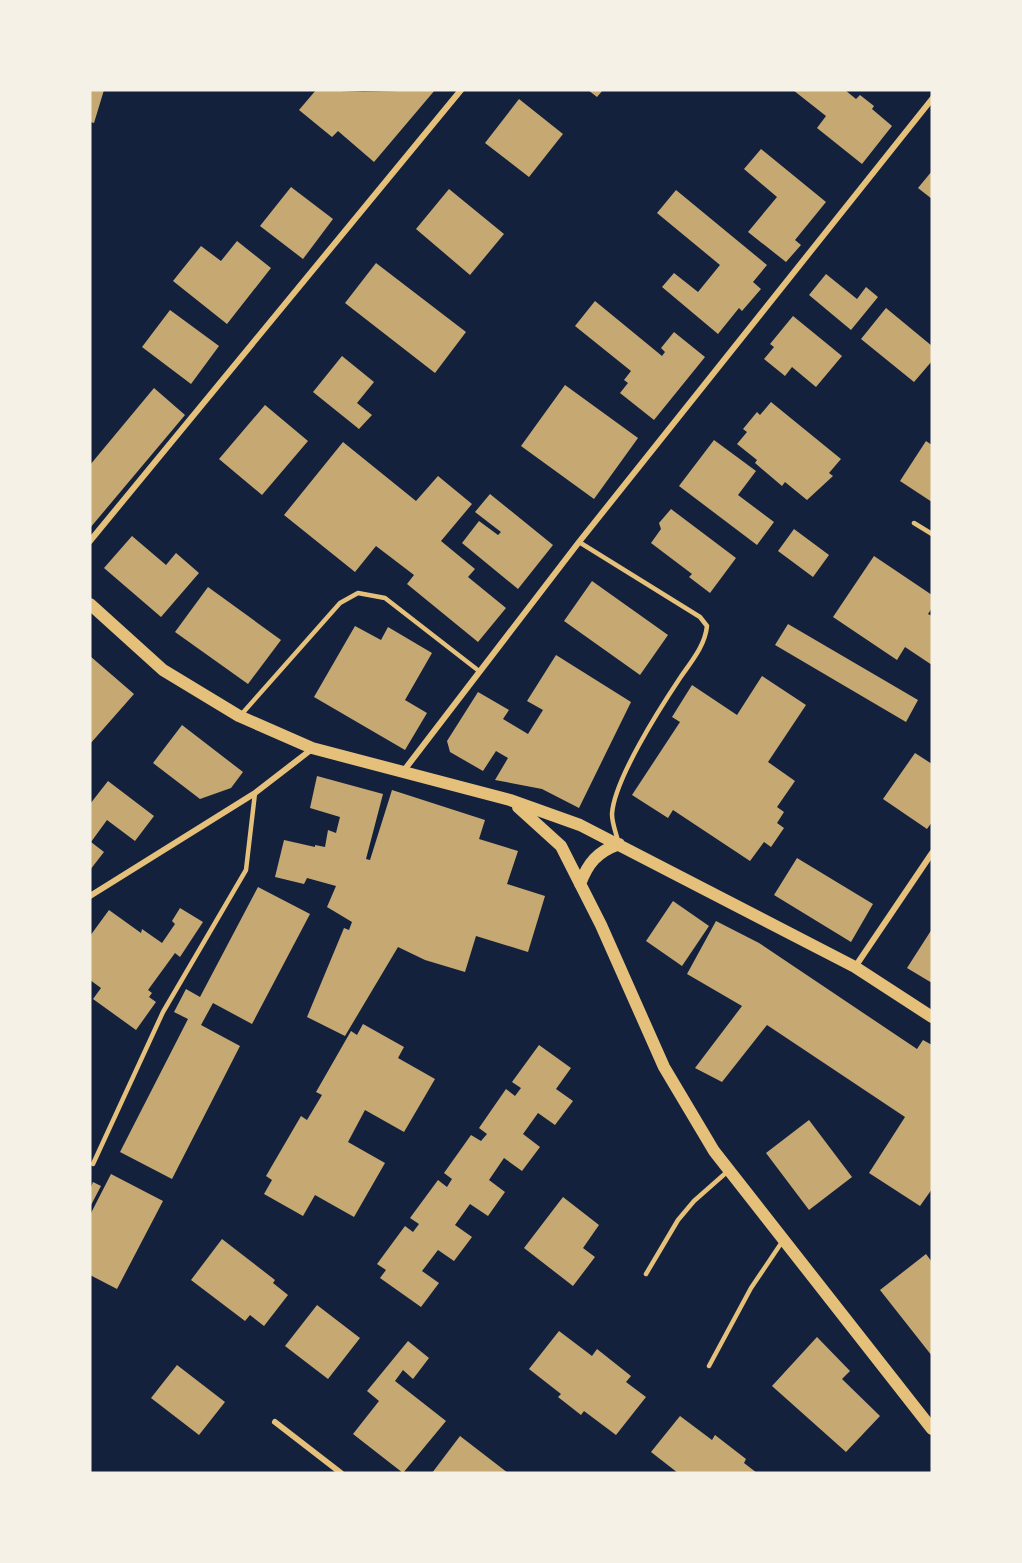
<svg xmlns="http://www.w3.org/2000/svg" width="1022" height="1563" font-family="'Source Serif 4',serif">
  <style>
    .building { fill: #c6a872 }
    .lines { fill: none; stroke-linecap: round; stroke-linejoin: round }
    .service { stroke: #e5c07b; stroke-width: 4.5 }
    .minor { stroke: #e5c07b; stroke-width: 6 }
    .secondary { stroke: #e5c07b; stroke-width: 12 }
  </style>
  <rect width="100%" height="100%" fill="#14213d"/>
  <path class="building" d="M90 90H104L94 123 90 122Z
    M316 90 364 92 435 90 374 162 338 131 332 137 299 110Z
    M588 90H603L597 97Z
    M793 90H845L856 99 860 95 874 106 872 109 892 126 862 164 817 128 826 116Z
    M519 99 563 134 529 177 485 143Z
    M761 149 826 202 795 240 801 245 786 262 748 232 777 197 744 169Z
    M932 171V199L918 188Z
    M291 187 333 219 303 259 260 226Z
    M449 189 504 234 470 275 416 229Z
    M676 190 767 265 753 282 761 289 742 311 739 308 718 334 662 287 674 273 698 292 720 265 657 213Z
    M237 241 271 268 227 324 173 281 201 246 221 261Z
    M376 263 466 332 435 373 345 303Z
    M826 274 857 299 866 287 878 297 851 330 809 295Z
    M595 301 662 356 665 352 661 348 674 332 705 357 654 420 620 393 628 383 624 380 631 371 575 326Z
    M886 308 932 346V361L914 382 861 339Z
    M170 310 219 346 191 384 142 347Z
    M793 316 842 356 816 387 792 367 785 376 764 359 774 347 770 344Z
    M342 356 374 382 357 403 372 415 359 429 313 392Z
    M565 385 638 438 594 499 521 446Z
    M154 388 185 415 90 528V465Z
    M771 402 841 459 829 473 833 476 807 500 785 482 782 486 755 463 757 460 737 444 747 432 743 429 757 412 760 415Z
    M265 405 308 441 262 495 219 459Z
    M714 440 756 471 738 495 774 522 757 545 679 486Z
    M926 441 932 445V502L900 481Z
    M343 442 416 501 438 476 472 504 441 541 475 569 468 577 506 608 478 642 407 584 414 575 376 546 355 572 284 515Z
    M490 494 553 545 518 589 462 543 479 521 498 535 501 532 475 512Z
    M671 509 736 558 710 593 689 577 692 574 651 543 661 529 659 523Z
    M794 529 829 555 813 577 778 551Z
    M132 536 166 565 176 553 199 573 161 617 104 568Z
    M874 556 932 595V608L928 614 932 616V665L905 647 897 660 833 617Z
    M592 581 668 635 640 675 564 621Z
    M208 587 281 640 248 684 175 632Z
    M788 624 918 700 906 722 775 645Z
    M355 626 381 640 388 627 432 653 405 700 427 713 405 750 314 697Z
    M556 655 631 702 579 808 542 789 495 780 508 758 496 751 483 771 450 752 447 741 478 692 509 710 503 719 528 734 543 710 527 701Z
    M90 656 134 694 90 744Z
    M762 676 806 705 768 762 795 781 777 807 784 812 777 823 784 828 771 847 764 842 750 861 673 810 668 818 632 795 680 722 672 717 692 685 737 715Z
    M182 725 243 772 231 788 200 799 153 763Z
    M915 753 932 764V822L927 829 883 799Z
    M317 776 383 794 366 859 370 860 392 790 485 820 479 839 518 851 507 884 545 896 528 952 476 936 465 972 425 960 398 947 345 1036 307 1017 344 928 349 930 352 922 327 907 336 886 307 878 304 884 275 877 284 840 315 847V845L325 847 328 830 336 833 340 817 310 808Z
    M108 781 154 816 135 841 107 820 91 842 104 852 90 870V804Z
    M797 858 873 904 851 942 774 895Z
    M258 887 310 914 252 1024 213 1003 201 1025 240 1046 172 1179 120 1152 188 1019 174 1012 186 989 200 997Z
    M673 901 709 926 682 966 646 941Z
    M180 908 203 922 180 957 175 953 148 990 152 993 149 997 156 1002 136 1030 93 999 101 988 90 980V936L109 910 141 933 142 929 162 943 175 924 172 921Z
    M716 921 759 943 917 1049 923 1040 932 1045V1189L920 1206 869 1173 905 1117 767 1025 722 1082 695 1068 742 1006 687 974Z
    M932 929V983L907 968Z
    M363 1024 404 1047 398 1058 435 1079 404 1132 365 1110 348 1142 385 1163 354 1217 315 1195 303 1216 264 1194 272 1180 266 1176 301 1116 307 1120 322 1095 316 1092 351 1031 357 1035Z
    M539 1045 571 1068 556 1089 573 1101 555 1125 538 1113 523 1134 540 1147 522 1171 504 1158 489 1180 505 1192 488 1216 470 1204 455 1225 472 1237 454 1261 438 1250 422 1271 439 1283 421 1307 380 1278 386 1270 377 1264 405 1226 413 1232 419 1224 410 1218 438 1180 447 1187 452 1179 444 1173 471 1135 481 1141 487 1134 479 1128 506 1089 515 1096 521 1088 512 1082Z
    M809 1120 852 1177 809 1210 766 1153Z
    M111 1174 163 1201 117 1289 90 1275V1215Z
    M93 1182 101 1186 90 1207V1189Z
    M563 1197 599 1225 583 1248 595 1257 573 1286 524 1248Z
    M222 1239 275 1280 273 1283 288 1295 264 1326 250 1315 245 1321 191 1280Z
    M926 1254 932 1262V1356L880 1290Z
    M317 1305 360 1338 328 1379 285 1346Z
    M559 1331 592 1356 597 1349 631 1376 626 1382 646 1397 616 1435 584 1411 581 1415 558 1397 561 1394 529 1369Z
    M817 1337 850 1371 842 1379 880 1416 846 1452 772 1386Z
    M408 1341 429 1358 413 1379 403 1370 395 1381 446 1421 403 1473 353 1434 379 1401 367 1391Z
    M177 1365 225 1402 199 1435 151 1398Z
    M680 1416 712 1440 715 1435 746 1459 744 1463 757 1473H678L651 1452Z
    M460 1436 508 1473H432Z"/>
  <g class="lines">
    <path class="service" d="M914 523 932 534
      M579 542 700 617 707 626C705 646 691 662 680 678 660 708 614 780 612 814 612 823 616 833 618 841
      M240 716 340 603 358 593 385 598 479 671
      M93 1164 163 1012 246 870 255 793
      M646 1274 678 1220 694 1201 728 1171
      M709 1366 751 1288 782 1242"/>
    <path class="minor" d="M90 541 461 90
      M402 773 579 542 932 99
      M90 896 255 793 312 749
      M855 967 932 853
      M275 1422 341 1473"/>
    <path class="secondary" d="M90 604 163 670 239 716 312 748 510 800 580 825 855 967 932 1017
      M518 807 561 846 601 925 664 1067 714 1151 932 1429
      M580 884C588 863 597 852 619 844"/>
  </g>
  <rect width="1022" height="1563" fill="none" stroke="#f6f1e7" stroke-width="183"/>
</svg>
